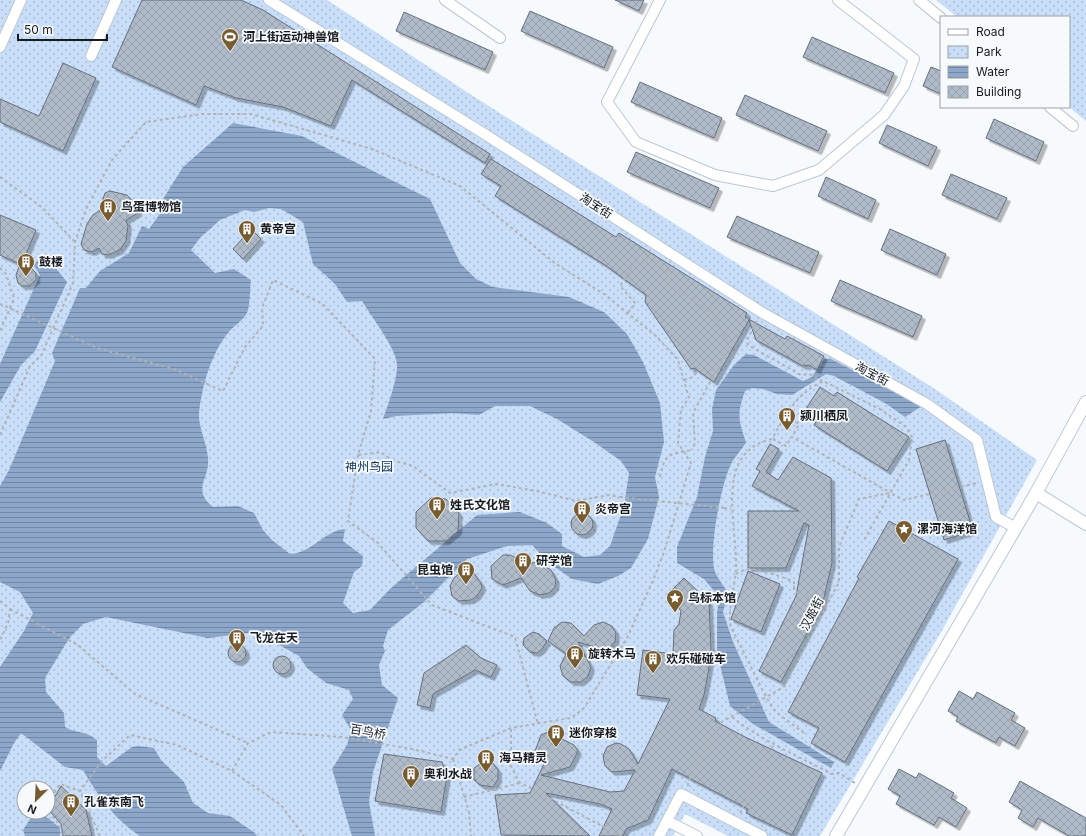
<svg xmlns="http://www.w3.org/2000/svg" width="1086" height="836" font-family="Inter,'Noto Sans SC',sans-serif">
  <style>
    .park { fill: url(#park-dots); fill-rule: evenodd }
    .water { fill: url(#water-rules); fill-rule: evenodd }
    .building { fill: url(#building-cross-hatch); stroke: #656f7d; filter: url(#shadow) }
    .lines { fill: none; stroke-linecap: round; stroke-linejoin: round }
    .minor-casing { stroke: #bbc7d6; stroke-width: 12 }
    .tertiary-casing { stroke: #bbc7d6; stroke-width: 14 }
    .path { stroke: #b0b3b6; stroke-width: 2; stroke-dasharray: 3 3; stroke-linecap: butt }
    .minor { stroke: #fff; stroke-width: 10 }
    .tertiary { stroke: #fff; stroke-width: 12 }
    .path-bridge { stroke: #b0b3b6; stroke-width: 2; stroke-dasharray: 3 3; stroke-linecap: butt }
    .labels { text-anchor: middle; stroke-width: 3.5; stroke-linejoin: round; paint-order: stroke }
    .poi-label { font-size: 12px; font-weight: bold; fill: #171b20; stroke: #f7fafd; text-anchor: start }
    .street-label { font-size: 12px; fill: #171b20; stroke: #f7fafd }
    .park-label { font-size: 12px; fill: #0c315d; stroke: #f7fafd }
  </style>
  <defs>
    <pattern id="park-dots" width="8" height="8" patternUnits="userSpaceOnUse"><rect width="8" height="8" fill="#c9def8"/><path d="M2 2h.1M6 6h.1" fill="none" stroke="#acbed4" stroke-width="1.8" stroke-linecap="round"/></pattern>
    <pattern id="water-rules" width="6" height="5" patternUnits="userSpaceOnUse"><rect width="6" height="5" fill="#8ca7c9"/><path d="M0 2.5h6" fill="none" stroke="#7187a3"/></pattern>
    <pattern id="building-cross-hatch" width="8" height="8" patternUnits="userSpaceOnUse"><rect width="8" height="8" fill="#b0bbca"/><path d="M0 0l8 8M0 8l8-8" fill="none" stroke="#97a0ad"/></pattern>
    <filter id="shadow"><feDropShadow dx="3.5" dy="3.5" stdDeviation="0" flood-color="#0004"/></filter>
  </defs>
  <rect width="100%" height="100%" fill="#f7fafd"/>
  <path class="park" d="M0 0H327L473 96 935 389 1037 460 940 634 820 836H728L685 814 673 836H0ZM24 788H48V812H24Z
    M936 0H1086V121L1069 107V17H957Z"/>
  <path class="water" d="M233 123 302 136 430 199 460 263 476 279 493 287 569 297 604 312 627 334 643 362 660 403 664 442 655 477 659 497 648 539 631 568 618 576 598 584 572 579 549 563 532 545 507 546 467 559 424 602 388 630 383 646 385 651 379 665 382 685 398 698 373 772 369 802 375 836H352L332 769 347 745 351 730 342 715 353 699 349 690 326 683 307 668 299 656 256 632 208 638 106 617 83 624 70 637 45 678 46 692 64 713 65 727C79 735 83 729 97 740V757L106 766 132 747 138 746 154 748 161 760 184 782 193 803 208 813 230 816 255 833 257 836H140C115 820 98 796 83 770L65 767 21 733 14 743 0 771V667L24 631 33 613 20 592 0 582V486L9 470 55 361 52 353 80 288H86L100 271 129 253 142 226 149 229 162 211 158 207 183 167ZM269 208 281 209 303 222 313 264 335 284 347 302 362 301C372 318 395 346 397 364 398 378 388 405 383 419L397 416 453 413 479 415 495 406H530L557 419 594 442 621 461 629 473 624 506 610 546 600 555 584 557 562 546V534L547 523 520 512 477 515 390 589 370 610 353 613 343 603 354 572 362 566 363 556 343 541 345 529C324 531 312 553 290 554L272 540 263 530 254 513 238 506 213 507C191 489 210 479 208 458 207 443 198 427 199 413 202 386 211 354 228 333 233 326 243 321 247 313 250 307 250 288 251 280L234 269 215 273 191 250 200 238 220 220 245 210 254 212Z
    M39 259 55 267 67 282 35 351 21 365 0 402V364L40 275 34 265Z
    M746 354 754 355 803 381 812 377 824 359H831L922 406 905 417 885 403 834 376 826 374 792 395 777 394 763 389 752 388 745 391C737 414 738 419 746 442 742 450 735 456 731 464 721 484 708 552 715 572 718 579 724 586 728 593L723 612 733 642 769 722 834 762 831 768 753 724 730 706 717 652V612L719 603 715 592 704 579 677 563V547L697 497 705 457 713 431 712 409 716 390 734 365Z
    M34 813 48 818 60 828V836H25L23 830Z"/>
  <path class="building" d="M142 0H241L263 10 490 154 485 163 352 80 331 126 283 107 236 98 204 86 196 105 112 67Z
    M615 0H644L639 11Z
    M530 11 613 47 604 68 521 31Z
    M404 12 493 52 485 70 396 31Z
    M812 37 894 73 885 93 803 57Z
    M63 63 96 78 63 151 0 122V99L39 116Z
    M931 67 941 71V94L923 86Z
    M640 82 722 118 714 138 631 102Z
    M745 95 827 131 818 151 736 115Z
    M994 119 1044 142 1036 161 986 138Z
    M887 125 937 147 928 166 879 143Z
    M636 152 719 188 710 208 627 172Z
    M491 159 616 237 619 233 747 313 745 317 785 339 787 336 824 356 817 370 809 365 803 366 756 340 749 320 714 382 694 368 691 369 645 302 646 295 605 265 495 196 501 186 481 174Z
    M951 174 1007 198 997 219 942 195Z
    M826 177 876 200 868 219 818 196Z
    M110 191 127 195 137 206 138 213 126 220 128 226 126 241 120 250 108 255 102 254 99 248 92 252 84 250 81 244 87 224 93 215 105 207 103 199 105 193Z
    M0 215 36 230 22 264 31 268 36 273V280L29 286H22L18 283 16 275 20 264 0 255Z
    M737 216 819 252 810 273 727 237Z
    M251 229 261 239 243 259 233 249Z
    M890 229 946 254 937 275 881 250Z
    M840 280 922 316 913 337 831 301Z
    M820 387 834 396 837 392 909 437 887 471 814 425 817 420 804 412Z
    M945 440 973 531 944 540 916 449Z
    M770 444 779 449 766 472 778 480 793 457 831 478 832 563 822 606 781 682 759 671 796 596 809 525 804 523 786 568H748V511H799L752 486 760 471 756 469Z
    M431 498 446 499 459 513 458 531 446 541H428L416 528V512Z
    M571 524a11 11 0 1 1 22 0a11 11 0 1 1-22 0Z
    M889 521 958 559 845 762 811 743 819 728 788 712 859 578 857 577Z
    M503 555H510L519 559 522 565 537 562 551 570 556 580 555 587 549 593 540 595 530 591 521 578 503 585 492 579 491 566Z
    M471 570 481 583 482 588 477 596 471 600 459 601 452 596 450 586 454 578 462 571Z
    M748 571 780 584 761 632 731 619Z
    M684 578 709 602 711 648 709 668 704 695 699 709 716 718 715 721 743 736 822 773 792 835 746 813 748 809 672 769 648 820 626 829 623 836H599L612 809 600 804 546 793 590 836 501 835 495 795 530 793 546 760 538 756 535 751 541 735 548 732 574 745 578 751 570 767 541 775 610 792 624 791 635 770 612 772 605 766 603 756 607 747 616 743 621 744 629 749 638 764 670 699 637 695 643 650 673 654 674 630 679 624 681 611 667 595Z
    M562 622 571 623 584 636 594 625 603 622 612 626 616 633 615 642 609 649 605 650 578 642 591 667 588 676 581 682H571L563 676 560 666 566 654 548 641 554 628Z
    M533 632 539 634 547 641 542 649 537 653 530 652 523 645 524 638Z
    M228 653a9 9 0 1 1 18 0a9 9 0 1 1-18 0Z
    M466 645 481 658 497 665 491 677 475 670 433 694 430 708 417 705 424 673Z
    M273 665a9 9 0 1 1 18 0a9 9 0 1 1-18 0Z
    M959 691 973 699 977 692 1015 713 1011 720 1025 728 1015 746 999 737 996 743 956 721 958 717 948 711Z
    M384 754 442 762 447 776 441 812 375 801Z
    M484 761 493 763 498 770V779L493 787 480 785 474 780V768Z
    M899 769 916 778 919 773 954 793 951 798 967 808 956 827 939 817 934 825 896 804 900 796 888 789Z
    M1020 781 1086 818V836H1069L1038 818 1033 827 1018 818 1022 810 1009 802Z
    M61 786 86 810 92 836H63L61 824 48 809Z"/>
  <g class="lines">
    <defs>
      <path id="minor" d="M269 0 483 133 761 312 927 404 977 440 996 517 1016 528
        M445 0 500 38
        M660 0 607 102 636 142 715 175 773 186 819 170 884 115 904 86 914 59 838 0
        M919 0 941 18
        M0 47 21 0
        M91 56 116 0
        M1050 107 1073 126
        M667 821 697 836
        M659 836 681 794 762 836"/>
      <path id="tertiary" d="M1036 493 1086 524
        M836 836 1036 493 1086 402"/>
    </defs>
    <use href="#minor" class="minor-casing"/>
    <use href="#tertiary" class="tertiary-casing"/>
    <path class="path" d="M0 177 43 208 75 242
      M0 268 6 274 14 298 0 332
      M0 304 5 306
      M628 313 635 303 620 286 639 255 670 273 665 281 713 314 730 346 693 413 695 443 692 450
      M757 321 747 340 748 345 801 375 809 374 822 381
      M684 380 693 377 700 368 712 377
      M207 384 223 391 245 347 263 326 262 308 273 280 323 304 375 359 371 411 358 455 381 452 392 460 413 466 450 493 496 484 537 491 576 501 609 495 620 497
      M785 416 799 424 792 437
      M0 435 30 366 41 356 73 283 75 242 86 209 112 160 146 122 202 114H251L372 149 460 186 556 264 604 294 656 336 678 360 689 398 681 409 678 443 691 463 664 552 654 578 628 636 584 708 571 718 511 728 459 750 453 759
      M773 439 786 446 792 437 889 492
      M358 455 348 521 378 543 432 605 515 637 538 724
      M724 508 731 509
      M736 574C739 572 744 570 748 569 759 569 784 577 794 582V591L827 606
      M0 601 10 609 8 623 0 640
      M10 609 78 645 135 694 248 743
      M732 717C762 741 798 756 832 774L839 773 855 783
      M511 729V766L519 782 621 836
      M804 733 776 712 766 697 731 627C727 611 735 587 736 569 738 527 712 452 772 439 787 413 795 395 823 381L880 409 906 427 912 437 909 460 864 540
      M453 759 469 812 471 836
      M232 771 248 743 271 732 342 737 412 749 453 759
      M688 786V782L720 723 784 687 839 582V547L859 499 890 493 904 500 977 483
      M464 797 520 783
      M48 803 60 784 80 791
      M48 812 60 825 62 836
      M740 813 774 744
      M100 836 80 791 102 761 130 735 177 745 232 771 281 805 304 836"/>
    <use href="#minor" class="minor"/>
    <use href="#tertiary" class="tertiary"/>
    <path class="path-bridge" d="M5 306 97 348 177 370 207 384
      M660 477C665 453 669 454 692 450
      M620 497 724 508"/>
  </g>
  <defs>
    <symbol id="stadium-pin" viewBox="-11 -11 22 30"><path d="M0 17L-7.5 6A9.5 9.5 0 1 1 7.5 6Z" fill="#785b2f" stroke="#f7fafd"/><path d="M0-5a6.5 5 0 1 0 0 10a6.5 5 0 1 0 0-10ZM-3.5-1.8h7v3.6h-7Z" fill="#fff"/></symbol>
    <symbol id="building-pin" viewBox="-11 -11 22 30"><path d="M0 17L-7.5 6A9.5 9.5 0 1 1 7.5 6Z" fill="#785b2f" stroke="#f7fafd"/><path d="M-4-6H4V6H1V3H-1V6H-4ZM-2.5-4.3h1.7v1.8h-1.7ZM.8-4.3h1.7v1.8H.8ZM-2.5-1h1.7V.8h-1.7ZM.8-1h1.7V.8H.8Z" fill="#fff"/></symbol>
    <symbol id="sight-pin" viewBox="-11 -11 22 30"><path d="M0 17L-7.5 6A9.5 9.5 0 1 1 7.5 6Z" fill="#785b2f" stroke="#f7fafd"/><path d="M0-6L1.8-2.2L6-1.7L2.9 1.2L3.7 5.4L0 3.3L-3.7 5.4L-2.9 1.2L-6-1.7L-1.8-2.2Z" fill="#fff"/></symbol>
  </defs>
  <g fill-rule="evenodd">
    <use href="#stadium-pin" x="220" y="27" width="20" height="27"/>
    <use href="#building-pin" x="98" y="197" width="20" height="27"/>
    <use href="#building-pin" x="237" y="219" width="20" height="27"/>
    <use href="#building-pin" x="16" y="252" width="20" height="27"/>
    <use href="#building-pin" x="777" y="406" width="20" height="27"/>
    <use href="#building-pin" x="427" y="495" width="20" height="27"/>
    <use href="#building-pin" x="572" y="499" width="20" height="27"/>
    <use href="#sight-pin" x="894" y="519" width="20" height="27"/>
    <use href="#building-pin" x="513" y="551" width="20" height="27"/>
    <use href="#building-pin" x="456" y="560" width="20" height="27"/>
    <use href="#sight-pin" x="665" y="588" width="20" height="27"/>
    <use href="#building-pin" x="227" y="628" width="20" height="27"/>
    <use href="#building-pin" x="565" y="644" width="20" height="27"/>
    <use href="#building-pin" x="643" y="649" width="20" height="27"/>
    <use href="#building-pin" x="546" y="723" width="20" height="27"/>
    <use href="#building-pin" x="476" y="748" width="20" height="27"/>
    <use href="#building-pin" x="401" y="764" width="20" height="27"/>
    <use href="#building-pin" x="61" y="792" width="20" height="27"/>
  </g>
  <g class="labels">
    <g class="poi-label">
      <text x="243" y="41">河上街运动神兽馆</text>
      <text x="121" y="211">鸟蛋博物馆</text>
      <text x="260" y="233">黄帝宫</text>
      <text x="39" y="266">鼓楼</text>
      <text x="800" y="420">颍川栖凤</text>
      <text x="450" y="509">姓氏文化馆</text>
      <text x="595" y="513">炎帝宫</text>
      <text x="917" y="533">漯河海洋馆</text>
      <text x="536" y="565">研学馆</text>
      <text x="453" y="574" text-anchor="end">昆虫馆</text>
      <text x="688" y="602">鸟标本馆</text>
      <text x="250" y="642">飞龙在天</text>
      <text x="588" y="658">旋转木马</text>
      <text x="666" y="663">欢乐碰碰车</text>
      <text x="569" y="737">迷你穿梭</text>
      <text x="499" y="762">海马精灵</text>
      <text x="424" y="778">奥利水战</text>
      <text x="84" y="806">孔雀东南飞</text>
    </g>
    <g class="street-label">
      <text transform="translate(596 206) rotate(33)" y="4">淘宝街</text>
      <text transform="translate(872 374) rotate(28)" y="4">淘宝街</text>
      <text transform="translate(812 614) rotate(-62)" y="4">汉姬街</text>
      <text transform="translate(368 732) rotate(10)" y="4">百鸟桥</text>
    </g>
    <g class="park-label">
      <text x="369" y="471">神州鸟园</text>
    </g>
  </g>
  <rect x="940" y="16" width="130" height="92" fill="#f7fafd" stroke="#9da1a5"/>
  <rect x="948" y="29" width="20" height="6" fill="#ffffff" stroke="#9da1a5"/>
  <text x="976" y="36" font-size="12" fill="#171b20">Road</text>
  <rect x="948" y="46" width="20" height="12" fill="url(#park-dots)" stroke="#9da1a5"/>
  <text x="976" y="56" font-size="12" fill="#171b20">Park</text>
  <rect x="948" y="66" width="20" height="12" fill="url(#water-rules)" stroke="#9da1a5"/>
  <text x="976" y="76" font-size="12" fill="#171b20">Water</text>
  <rect x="948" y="86" width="20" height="12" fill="url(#building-cross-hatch)" stroke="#9da1a5"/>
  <text x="976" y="96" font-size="12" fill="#171b20">Building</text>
  <g transform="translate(36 800) rotate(204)"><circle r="19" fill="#f7fafd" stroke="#9da1a5"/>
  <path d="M0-3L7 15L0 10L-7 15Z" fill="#785b2f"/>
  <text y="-6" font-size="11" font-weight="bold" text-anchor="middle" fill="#171b20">N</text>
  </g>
  <path d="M18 34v6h89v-6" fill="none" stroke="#171b20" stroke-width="2"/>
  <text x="24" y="34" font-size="12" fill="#171b20" stroke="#f7fafd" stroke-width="3" paint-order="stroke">50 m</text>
</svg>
